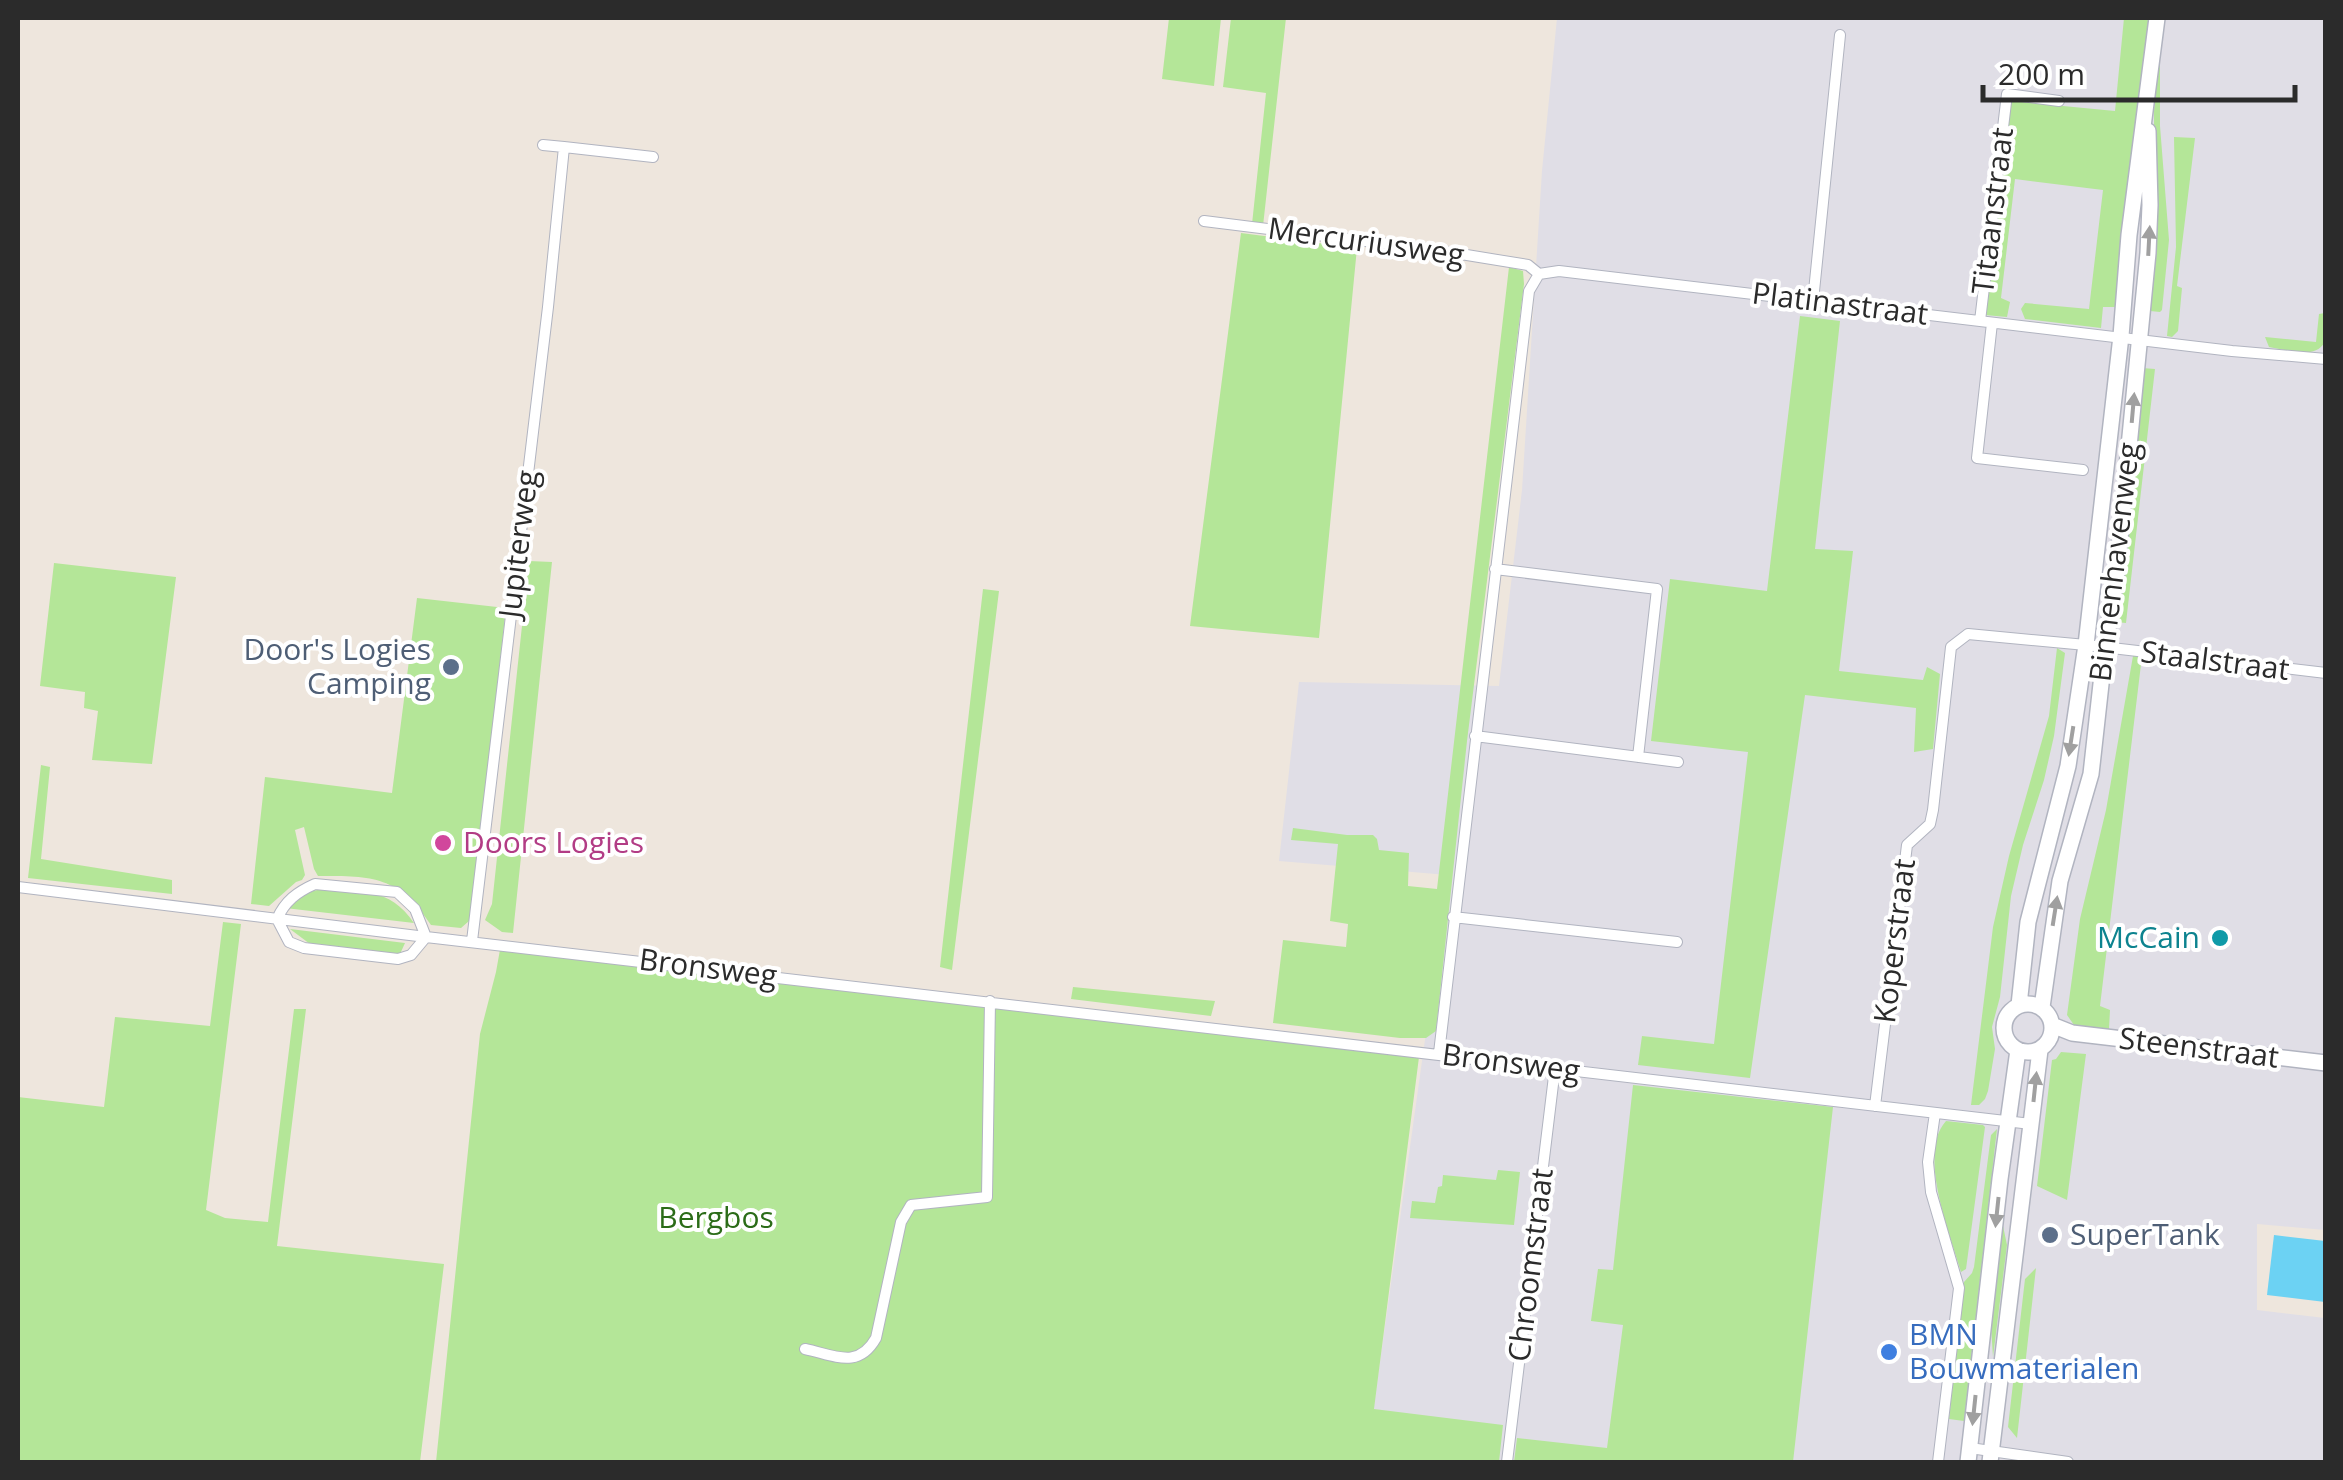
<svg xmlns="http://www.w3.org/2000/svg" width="2343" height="1480" font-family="'Open Sans',sans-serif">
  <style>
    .industrial { fill: #e0dee6 }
    .green { fill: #b4e698 }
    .water { fill: #6cd2f3 }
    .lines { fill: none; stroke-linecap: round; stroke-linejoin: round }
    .street-casing { stroke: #b1b4c0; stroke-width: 12 }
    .secondary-casing { stroke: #b1b4c0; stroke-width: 18 }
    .street { stroke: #fff; stroke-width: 10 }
    .secondary { stroke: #fff; stroke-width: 15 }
    .oneway { fill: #a0a0a0 }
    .service-dot { fill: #5c6f8a; stroke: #fff; stroke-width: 4 }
    .hotel-dot { fill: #d1479c; stroke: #fff; stroke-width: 4 }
    .culture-dot { fill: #0f9aa8; stroke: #fff; stroke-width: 4 }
    .shop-dot { fill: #3f7fe0; stroke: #fff; stroke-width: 4 }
    .labels { text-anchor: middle; stroke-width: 8; stroke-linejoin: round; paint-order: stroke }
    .street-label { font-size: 30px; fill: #2b2b2b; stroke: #fff }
    .service-label { font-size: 30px; fill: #4e5e75; stroke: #fff; text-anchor: end }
    .hotel-label { font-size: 30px; fill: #b23c85; stroke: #fff; text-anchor: start }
    .culture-label { font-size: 30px; fill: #0d838f; stroke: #fff; text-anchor: end }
    .park-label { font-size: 30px; fill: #2b6c18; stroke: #fff }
    .shop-label { font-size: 30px; fill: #366cbe; stroke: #fff; text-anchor: start }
  </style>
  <rect width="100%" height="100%" fill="#eee6dd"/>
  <path class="industrial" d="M1557 18H2325V1230L2257 1224V1310L2325 1318V1462H1366L1448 875 1279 861 1299 682 1499 686 1522 490 1542 171Z"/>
  <path class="green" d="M1169 18H1221L1214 86 1162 79Z
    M1231 18H1286L1263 226 1252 224 1266 93 1223 87Z
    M2124 18H2149L2127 209 2120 307H2103L2101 328 2025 319 2021 309 2025 303 2089 309 2103 190 2015 179 2001 298 2010 302 2007 317 1985 315 2011 101 2115 111Z
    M2160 55V126L2169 240 2162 310 2160 312 2150 311 2154 270V111Z
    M2174 137 2195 138 2177 286 2182 288 2178 331 2172 337 2167 336 2176 247Z
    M1241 233 1357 248 1319 638 1190 626Z
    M1509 267 1523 271 1524 284 1467 741 1436 1031 1426 1038H1400L1273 1023 1283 940 1346 947 1348 924 1330 921 1338 844 1291 840 1293 828 1347 835H1373L1377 839 1379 850 1409 853 1408 886 1437 889Z
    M2325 313V342C2315 359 2292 351 2274 348L2269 347 2265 337 2316 342 2319 314Z
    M1800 316 1840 321 1815 549 1853 551 1839 671 1923 680 1927 667 1940 674 1933 749 1914 752 1916 708 1805 695 1750 1078 1638 1065 1642 1036 1714 1044 1748 752 1651 741 1670 579 1767 591Z
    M2142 368 2155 369 2126 623 2116 622Z
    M529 561 552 562 513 933 502 932 485 920 492 904Z
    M54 563 176 577 152 764 92 760 98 711 84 708 85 692 40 686Z
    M983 589 999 591 952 970 940 967Z
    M417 598 506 608 473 905 469 921 461 928 431 925C398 876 374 876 318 876L314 869 304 827 295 830 305 875 302 880 296 882 269 906 251 904 265 777 392 793Z
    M2057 648 2065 653 2054 736 2044 780 2023 845 2011 896 2000 997 1992 1027 1995 1049 1988 1091 1985 1099 1979 1105H1971L1993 927 2009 856 2049 716Z
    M2133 656H2142L2100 1006 2110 1010 2109 1029 2074 1025 2067 1015 2080 919 2106 810Z
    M41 765 50 767 41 859 172 880V894L28 878Z
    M321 889C359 891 390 887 414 923L285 908 302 894Z
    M223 922 241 924 206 1210 225 1218 268 1222 294 1009H306L277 1246 444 1264 420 1462H18V1097L104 1107 115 1017 210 1026Z
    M290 929 405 943 400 954 310 944Z
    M501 944 948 1002 1419 1057 1374 1409 1503 1425 1499 1462H436L480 1034 496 972Z
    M1073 987 1215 1001 1211 1016 1071 999Z
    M2061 1052 2086 1054 2067 1200 2037 1186 2052 1060 2056 1059Z
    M1633 1085 1833 1107 1793 1462H1514L1517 1438 1607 1448 1623 1325 1591 1321 1598 1269 1613 1270Z
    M1946 1121 1983 1125 1985 1127 1966 1269 1961 1272C1950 1234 1917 1153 1946 1121Z
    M1997 1129 1964 1421 1949 1419 1964 1282 1972 1273 1974 1267 1991 1135Z
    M1498 1170 1520 1172 1514 1225 1410 1218 1412 1201 1435 1203 1438 1187 1442 1186 1443 1175 1496 1180Z
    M2002 1221 2007 1245 1993 1357 1990 1310Z
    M2036 1268 2017 1438 2008 1427 2025 1279Z"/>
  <path class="water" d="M2274 1235 2325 1241V1302L2267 1295Z"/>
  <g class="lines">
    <defs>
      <path id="street" d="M543 145 564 147
        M1204 221 1430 249 1528 265 1539 274
        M1813 301 1840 35
        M1980 321 2007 94 2059 101
        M1992 323 1977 458 2083 470
        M1495 569 1657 589 1638 757
        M1475 736 1678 762
        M315 884 397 892 415 909 426 937 411 955 398 959 304 948 289 942 277 919C285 901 297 892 315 884Z
        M18 887 426 937 2031 1124
        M1453 917 1677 942
        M472 941 548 307 564 147 653 157
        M1439 1053 1529 291 1539 274 1559 271 2232 351 2326 359
        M1875 1106 1907 845 1930 824 1933 810 1951 647 1968 634 2086 645 2326 673
        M1935 1113 1928 1162 1931 1192 1959 1288 1938 1462
        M805 1349C834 1355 858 1370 876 1338L901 1222 911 1205 987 1197 990 1001
        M1970 1448 2068 1462
        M1507 1462 1555 1068"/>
      <path id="secondary" d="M2004 1028a24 24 0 1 1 48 0a24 24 0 1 1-48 0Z
        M2019 1005 2028 922 2068 766 2086 645 2121 336 2129 235 2157 18
        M2042 1007 2060 881 2091 774 2105 648 2116 579 2148 253 2150 205 2148 131
        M2052 1025 2072 1033 2326 1063
        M1968 1462 2000 1179 2018 1050
        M1990 1462 2040 1050"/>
    </defs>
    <use href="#street" class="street-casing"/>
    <use href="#secondary" class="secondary-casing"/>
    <use href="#street" class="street"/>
    <use href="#secondary" class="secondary"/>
  </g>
  <defs><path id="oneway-solid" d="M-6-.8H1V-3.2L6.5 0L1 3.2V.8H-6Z" transform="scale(2.5)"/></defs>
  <g class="oneway">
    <use href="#oneway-solid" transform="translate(2149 241) rotate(-87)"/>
    <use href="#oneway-solid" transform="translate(2133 408) rotate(-85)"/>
    <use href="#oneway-solid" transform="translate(2071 741) rotate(99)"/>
    <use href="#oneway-solid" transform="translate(2055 911) rotate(-81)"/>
    <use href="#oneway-solid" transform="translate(2035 1087) rotate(-84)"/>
    <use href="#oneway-solid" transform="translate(1997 1212) rotate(96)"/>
    <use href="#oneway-solid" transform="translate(1974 1410) rotate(96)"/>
  </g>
  <g class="service-dot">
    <circle cx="451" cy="667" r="10"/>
    <circle cx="2050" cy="1235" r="10"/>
  </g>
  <circle class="hotel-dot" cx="443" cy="843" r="10"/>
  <circle class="culture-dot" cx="2220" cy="938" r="10"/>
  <circle class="shop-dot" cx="1889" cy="1352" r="10"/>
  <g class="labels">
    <g class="street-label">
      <text transform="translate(1993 211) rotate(-83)" y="10">Titaanstraat</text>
      <text transform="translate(1366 242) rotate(8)" y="10">Mercuriusweg</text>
      <text transform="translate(1840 304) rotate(7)" y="10">Platinastraat</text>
      <text transform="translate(519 544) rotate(-83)" y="10">Jupiterweg</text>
      <text transform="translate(2115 562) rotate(-83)" y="10">Binnenhavenweg</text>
      <text transform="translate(2215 661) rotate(7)" y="10">Staalstraat</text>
      <text transform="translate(1895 941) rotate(-83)" y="10">Koperstraat</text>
      <text transform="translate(708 968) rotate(7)" y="10">Bronsweg</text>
      <text transform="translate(2199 1048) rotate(7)" y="10">Steenstraat</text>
      <text transform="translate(1511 1063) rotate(7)" y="10">Bronsweg</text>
      <text transform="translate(1531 1265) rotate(-83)" y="10">Chroomstraat</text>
    </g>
    <g class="service-label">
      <text x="431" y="660">Door's Logies<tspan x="431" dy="34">Camping</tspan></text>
      <text x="2070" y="1245" text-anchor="start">SuperTank</text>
    </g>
    <g class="hotel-label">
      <text x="463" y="853">Doors Logies</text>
    </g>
    <g class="culture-label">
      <text x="2200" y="948">McCain</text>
    </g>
    <g class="park-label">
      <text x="716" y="1228">Bergbos</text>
    </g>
    <g class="shop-label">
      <text x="1909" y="1345">BMN<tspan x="1909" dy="34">Bouwmaterialen</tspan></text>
    </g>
  </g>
  <rect width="2343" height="1480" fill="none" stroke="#2b2b2b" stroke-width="40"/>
  <path d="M1983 85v15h312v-15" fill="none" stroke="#2b2b2b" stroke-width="5"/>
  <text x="1998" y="85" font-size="30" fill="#2b2b2b" stroke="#ffffff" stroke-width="8" paint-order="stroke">200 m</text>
</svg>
